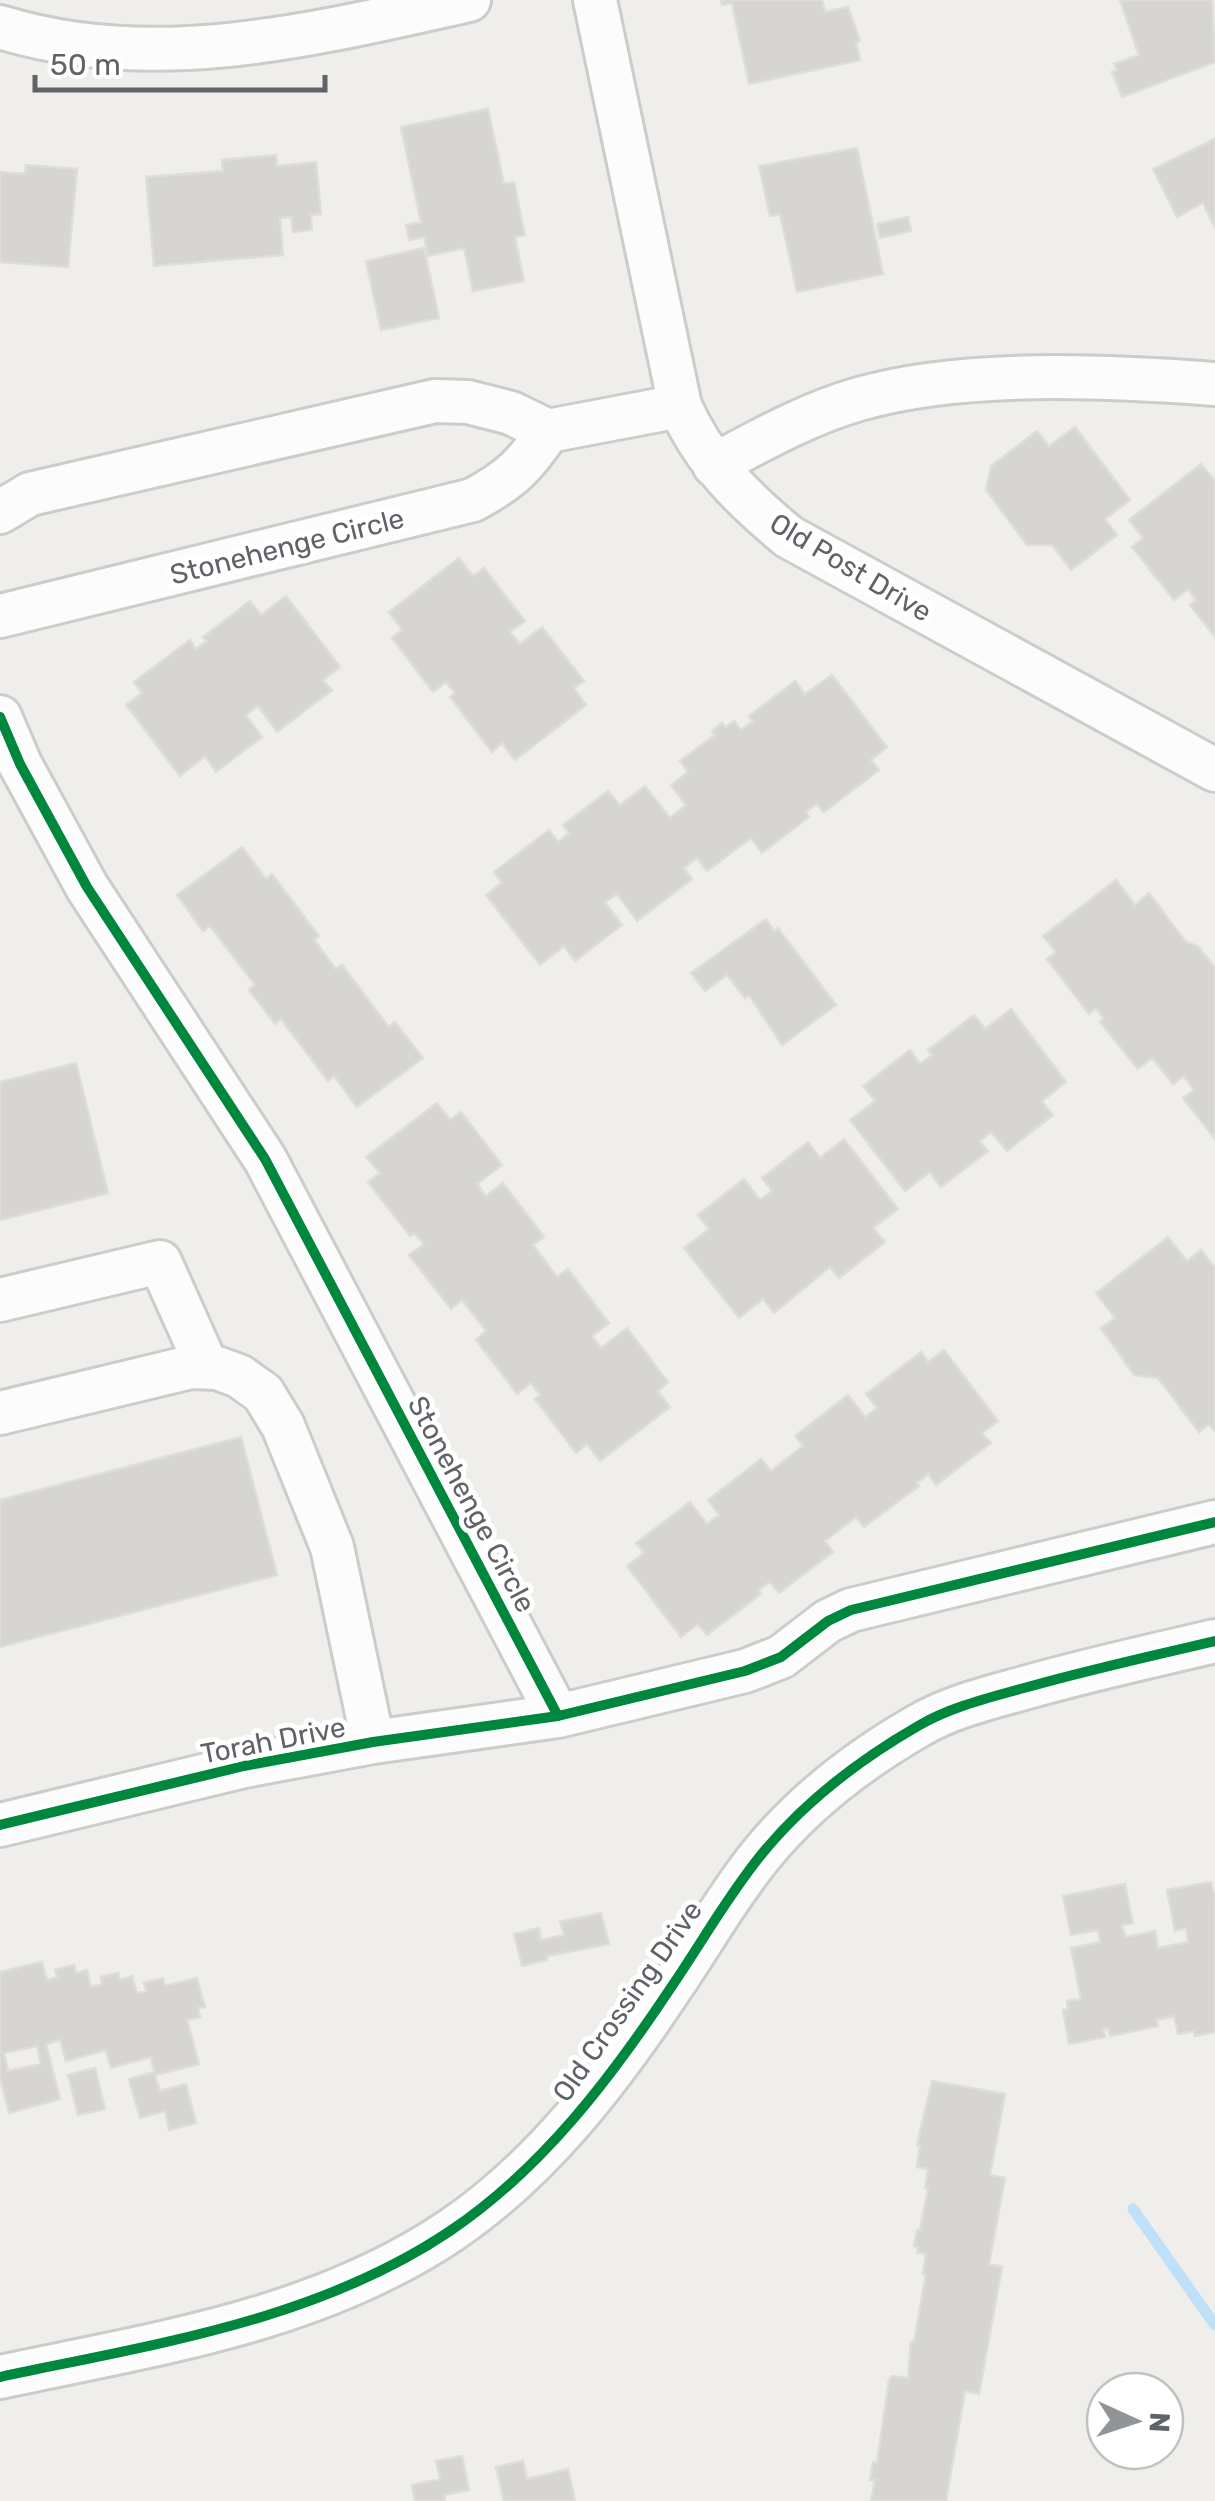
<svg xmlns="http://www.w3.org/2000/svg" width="1215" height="2501" font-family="Rubik,sans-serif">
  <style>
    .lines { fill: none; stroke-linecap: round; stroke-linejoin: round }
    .stream { stroke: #bfe0f9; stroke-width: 11 }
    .building { fill: #d6d5d3; stroke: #deddd9; stroke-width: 2.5; fill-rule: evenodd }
    .street-casing { stroke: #cbcccc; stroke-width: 48 }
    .street { stroke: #fdfcfc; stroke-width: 42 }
    .cycleway-casing { stroke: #fff; stroke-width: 16 }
    .cycleway { stroke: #00873e; stroke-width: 10 }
    .labels { text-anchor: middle; stroke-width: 10; stroke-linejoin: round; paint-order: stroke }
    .street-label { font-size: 28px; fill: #5f6368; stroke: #fff }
  </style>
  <rect width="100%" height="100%" fill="#efeeea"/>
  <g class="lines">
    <path class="stream" d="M1133 2209 1215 2325"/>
  </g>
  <path class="building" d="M721 0H822L825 12 848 7 860 41 856 42 860 60 749 84 732 3 722 5Z
    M1120 0H1212L1215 62 1122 97 1112 72 1117 70 1114 64 1139 55Z
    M488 109 504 184 514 182 525 235 515 237 524 281 473 291 464 248 428 256 424 237 409 240 406 225 421 222 401 127Z
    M1215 139V228L1203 203 1177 217 1153 169Z
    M857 148 883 274 797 292 780 214 770 216 759 166Z
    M276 155 277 166 316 162 321 214 311 215 312 230 293 232 291 217 280 218 283 255 154 266 146 177 223 171 222 160Z
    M26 165 77 169 68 267 0 262V172L25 174Z
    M908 217 911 231 880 238 877 224Z
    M424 248 439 318 381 330 366 261Z
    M1075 427 1130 500 1105 519 1117 535 1071 570 1052 545H1027L986 490 991 466 1037 431 1049 446Z
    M1201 464 1215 481V637L1190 605 1196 600 1188 589 1174 600 1132 547 1143 538 1129 520Z
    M459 558 473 576 484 568 525 621 510 632 520 644 542 627 584 681 574 688 586 705 515 760 502 743 492 752 450 697 455 693 446 682 433 692 392 638 402 630 389 612Z
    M286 596 340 667 323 680 332 690 277 732 258 706 246 715 262 737 216 772 205 756 180 776 126 705 142 693 134 682 190 640 196 649 207 641 203 637 250 601 261 615Z
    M832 675 887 747 871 760 879 770 824 812 817 804 806 812 809 817 762 853 751 838 707 871 697 858 684 868 692 879 637 921 617 894 605 902 622 925 575 961 564 946 540 965 486 895 502 883 494 872 549 830 558 842 569 833 563 825 608 791 620 805 645 786 670 818 686 805 671 785 688 772 680 761 715 735 712 731 722 723 726 727 734 721 741 730 753 721 749 716 795 681 805 694Z
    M242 847 266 879 272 874 319 936 314 940 336 969 342 965 389 1027 395 1022 423 1058 357 1107 334 1076 328 1081 281 1019 275 1024 249 990 255 985 210 926 203 931 177 895Z
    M1116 880 1135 905 1149 893 1185 941 1199 947 1215 968V1139L1183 1098 1194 1090 1184 1076 1173 1084 1152 1058 1138 1069 1100 1022 1104 1019 1096 1008 1089 1014 1047 959 1056 952 1043 936Z
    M766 919 774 931 778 928 836 1005 782 1045 749 995 745 998 727 975 705 991 691 973Z
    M1011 1009 1066 1082 1042 1101 1053 1115 1007 1151 991 1132 980 1141 988 1151 941 1187 930 1172 905 1191 850 1120 875 1101 863 1086 910 1050 920 1064 932 1055 928 1050 974 1015 985 1029Z
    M76 1063 108 1193 0 1220V1082Z
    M437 1103 450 1120 461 1112 502 1165 477 1184 486 1196 503 1183 544 1237 533 1245 557 1277 568 1269 609 1323 592 1336 601 1348 627 1328 668 1382 658 1391 670 1407 600 1461 587 1444 576 1453 535 1399 540 1395 531 1383 517 1394 476 1340 486 1331 462 1300 451 1309 409 1255 424 1244 414 1233 410 1236 368 1182 380 1173 366 1157Z
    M844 1139 898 1209 873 1228 885 1242 839 1278 830 1267 774 1313 763 1299 739 1318 684 1248 709 1229 698 1215 744 1179 760 1200 772 1191 762 1178 808 1142 820 1158Z
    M1168 1237 1187 1261 1201 1250 1215 1268V1431L1209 1424 1199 1432 1158 1378 1134 1375 1101 1328 1115 1318 1096 1293Z
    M944 1350 998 1421 982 1433 991 1443 936 1485 928 1474 917 1483 919 1486 864 1527 856 1517 825 1541 833 1552 779 1593 770 1582 758 1590 761 1594 707 1635 698 1624 681 1637 627 1566 644 1553 636 1543 690 1502 707 1524 719 1515 708 1500 761 1459 771 1471 803 1446 795 1436 848 1395 865 1417 877 1408 866 1394 921 1352 928 1362Z
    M241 1437 277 1575 0 1647V1500Z
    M1211 1882 1215 1899V2032L1195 2036 1194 2031 1178 2034 1174 2016 1156 2020 1158 2026 1110 2036 1108 2028 1103 2029 1105 2037 1069 2044 1063 2010 1068 2009 1067 2001 1081 1999 1071 1948 1100 1942 1098 1930 1071 1935 1063 1896 1125 1884 1133 1923 1122 1925 1125 1937 1155 1931 1158 1948 1188 1942 1186 1928 1175 1931 1167 1890Z
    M601 1913 609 1944 547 1956V1960L522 1966 514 1934 539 1928 541 1940 564 1935 560 1922Z
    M42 1962 47 1980 57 1977 55 1970 74 1965 76 1973 87 1970 91 1987 102 1984 101 1977 118 1973 120 1980 132 1976 137 1993 146 1991 144 1983 163 1978 165 1986 197 1978 205 2007 198 2008 200 2017 187 2020 199 2064 155 2075 160 2091 186 2084 196 2123 169 2130 165 2111 140 2118 129 2079 154 2072 151 2057 111 2068 106 2050 66 2061 60 2040 46 2044 60 2099 9 2113 0 2077V1972ZM37 2046 41 2064 8 2071 4 2053Z
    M95 2068 105 2109 78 2115 68 2075Z
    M932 2081 1005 2094 990 2175 1005 2178 989 2264 1002 2267 979 2394 965 2391 946 2501H871L875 2480H870L873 2462 877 2463 889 2380 892 2376 908 2378 911 2342H914L926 2275 923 2274 926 2254 917 2253 918 2247 914 2246 917 2230H920L928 2189 925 2188 928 2169 917 2167 920 2145H917Z
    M462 2456 469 2490 444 2495 445 2501H415L412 2485 440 2479 436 2461Z
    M523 2461 527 2479 568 2469 575 2501H504L496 2467Z"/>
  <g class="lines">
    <defs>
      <path id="street" d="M595 0 680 406C704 461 743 499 789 537L1215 770
        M0 27C155 75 316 34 469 0
        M714 465C761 440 807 414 859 399 963 369 1107 376 1215 384
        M0 512 30 494 435 401 468 402 511 413 548 431 680 406
        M0 616 473 500C510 480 525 466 548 431
        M0 717 20 764 87 887 265 1159 558 1716
        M0 1300 160 1262 207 1367
        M0 1413 191 1367 217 1368 239 1376 263 1393 283 1426 332 1547 373 1742
        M0 1825 244 1766 373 1742 558 1716 745 1671 781 1657 828 1621 851 1610 1215 1522
        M0 2377C154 2344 316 2321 450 2231 542 2169 611 2078 672 1986 702 1942 727 1897 761 1855 804 1802 859 1760 918 1726 950 1707 988 1698 1024 1688 1087 1670 1151 1656 1215 1641"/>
    </defs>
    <use href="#street" class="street-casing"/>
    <use href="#street" class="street"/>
    <defs>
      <path id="cycleway" d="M0 717 20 764 87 887 265 1159 558 1716
        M0 1825 244 1766 373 1742 558 1716 745 1671 781 1657 828 1621 851 1610 1215 1522
        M0 2377C154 2344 316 2321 450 2231 542 2169 611 2078 672 1986 702 1942 727 1897 761 1855 804 1802 859 1760 918 1726 950 1707 988 1698 1024 1688 1087 1670 1151 1656 1215 1641"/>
    </defs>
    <use href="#cycleway" class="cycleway-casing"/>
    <use href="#cycleway" class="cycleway"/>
  </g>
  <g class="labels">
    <g class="street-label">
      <text transform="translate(287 546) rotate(-14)" y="10">Stonehenge Circle</text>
      <text transform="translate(851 567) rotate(31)" y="10">Old Post Drive</text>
      <text transform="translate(472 1504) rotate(62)" y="10">Stonehenge Circle</text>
      <text transform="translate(273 1740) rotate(-11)" y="10">Torah Drive</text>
      <text transform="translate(627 2001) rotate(-55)" y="10">Old Crossing Drive</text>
    </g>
  </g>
  <g transform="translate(1135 2421) rotate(93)"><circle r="48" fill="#ffffff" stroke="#bfc1c3" stroke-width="2.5"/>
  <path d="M0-8L18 38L0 25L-18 38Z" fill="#919496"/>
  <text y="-15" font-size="28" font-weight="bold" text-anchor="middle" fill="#5f6368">N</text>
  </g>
  <path d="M35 75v15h290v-15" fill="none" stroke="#5f6368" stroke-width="5"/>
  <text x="50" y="75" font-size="30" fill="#5f6368" stroke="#ffffff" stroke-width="8" paint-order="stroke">50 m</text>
</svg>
